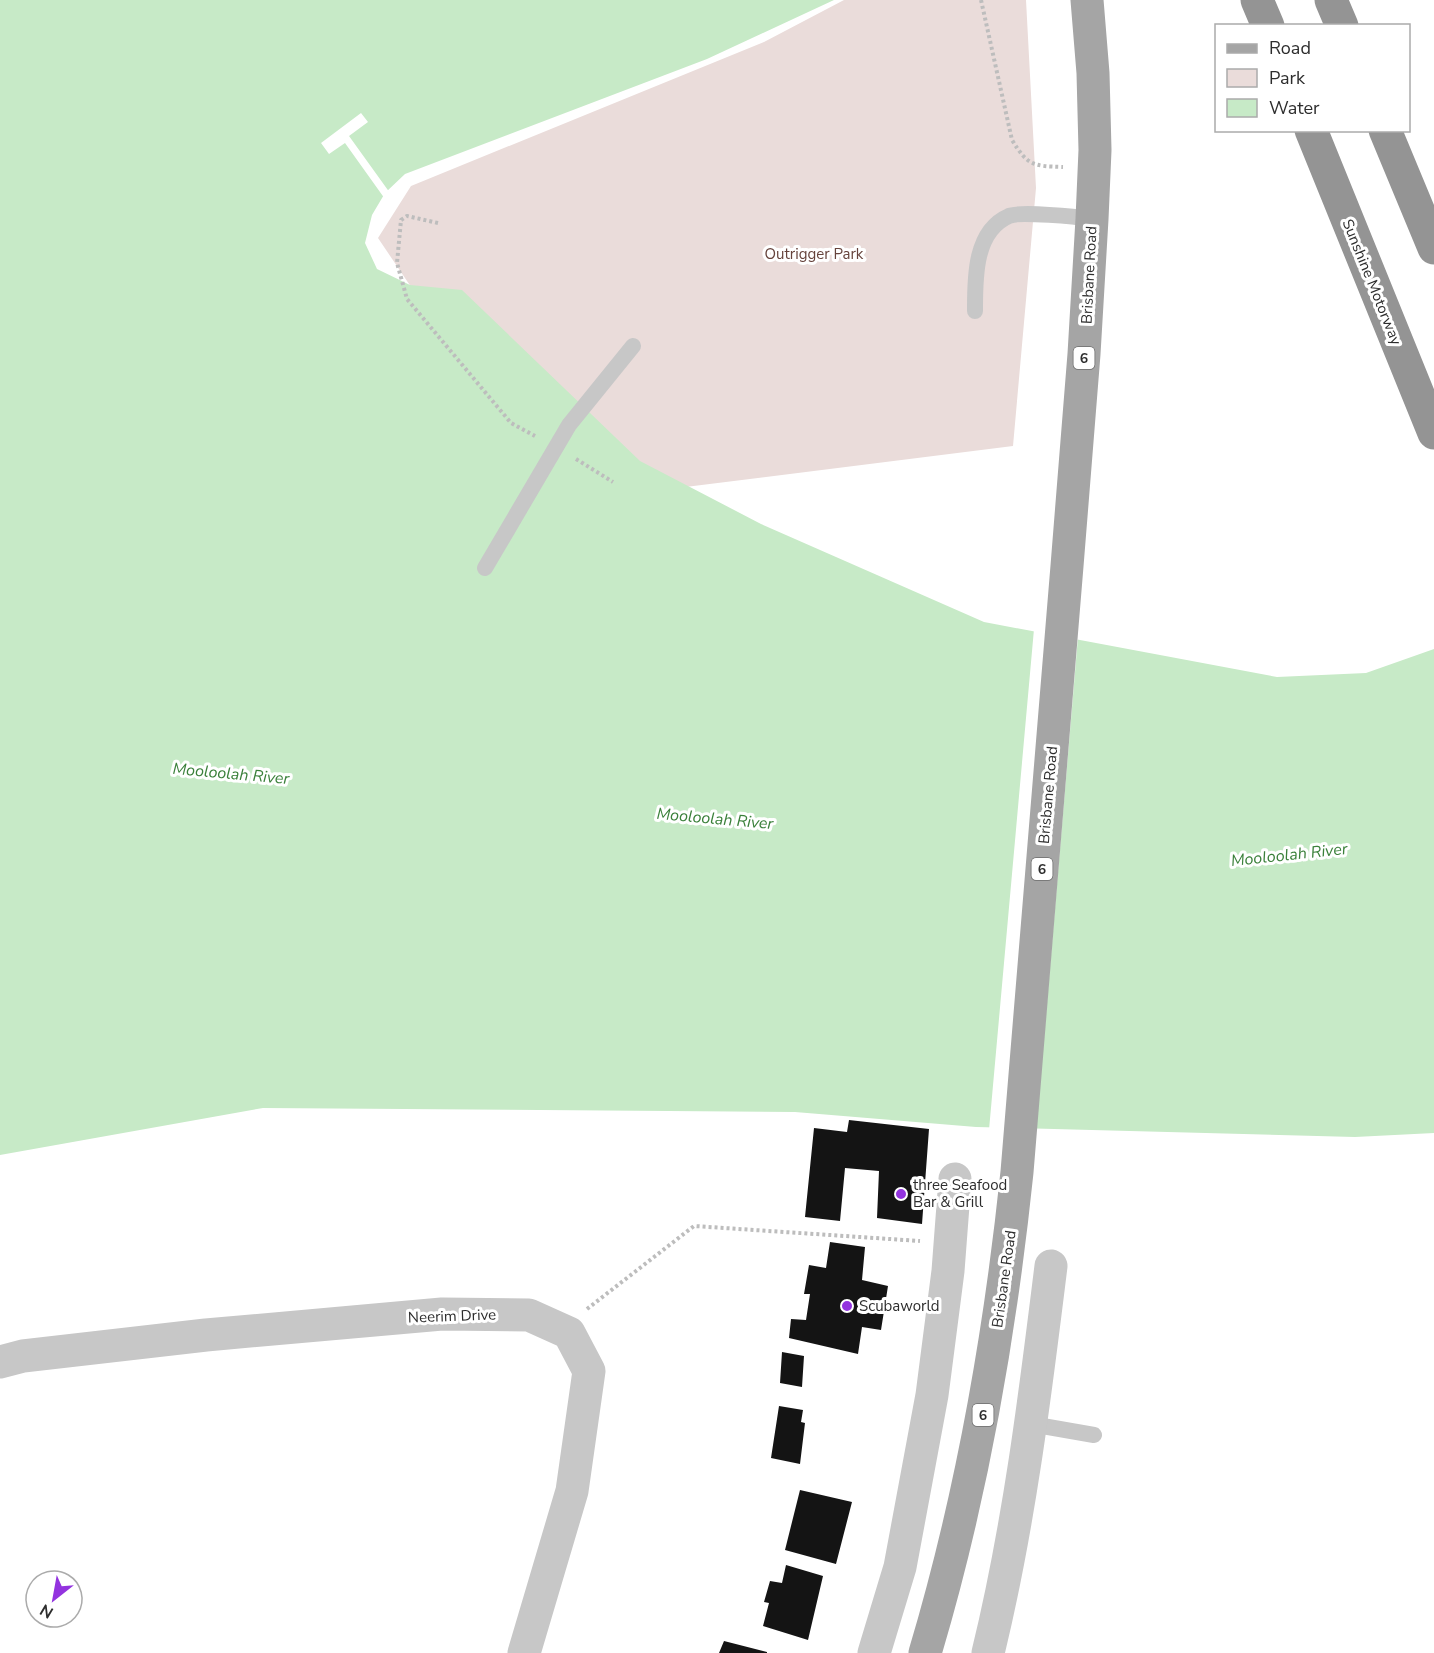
<svg xmlns="http://www.w3.org/2000/svg" width="1434" height="1653" font-family="'Nunito Sans',sans-serif">
  <style>
    .green { fill: #eadcda }
    .water { fill: #c7eac7 }
    .pier { fill: #fff }
    .building { fill: #141414 }
    .lines { fill: none; stroke-linecap: round; stroke-linejoin: round }
    .path { stroke: #bdbdbd; stroke-width: 4; stroke-dasharray: 3 3; stroke-linecap: butt }
    .lane { stroke: #c7c7c7; stroke-width: 16 }
    .street { stroke: #c7c7c7; stroke-width: 33 }
    .primary { stroke: #a5a5a5; stroke-width: 33 }
    .highway { stroke: #949494; stroke-width: 33 }
    .poi-dot { fill: #9333df; stroke: #fff; stroke-width: 2 }
    .labels { text-anchor: middle; stroke-width: 6; stroke-linejoin: round; paint-order: stroke }
    .shield { fill: #fff; stroke: #6c6c6c; stroke-width: 1.5 }
    .shield-label { font-size: 14px; font-weight: bold; fill: #2d2d2d }
    .park-label { font-size: 15px; fill: #66433c; stroke: #fff }
    .street-label { font-size: 15px; fill: #2d2d2d; stroke: #fff }
    .poi-label { font-size: 15px; fill: #2d2d2d; stroke: #fff; text-anchor: start }
    .water-label { font-size: 16px; font-style: italic; fill: #3a803a; stroke: #fff }
  </style>
  <rect width="100%" height="100%" fill="#fff"/>
  <path class="green" d="M844 0H1026L1036 188 1013 446 605 497 519 447 378 238 411 186 764 42Z"/>
  <path class="water" d="M0 0H834L707 59 405 174 385 193 372 215 365 243 377 269 410 285 462 290 640 461 761 524 984 622 1277 677 1366 673 1434 649V1133L1355 1137 976 1127 795 1112 263 1108 0 1155Z"/>
  <path class="pier" d="M361 113 368 122 349 136 390 193 385 199 345 143 329 154 321 143Z
    M1034 629 1078 637 1036 1132 989 1130Z"/>
  <path class="building" d="M849 1120 929 1129 922 1224 877 1218 879 1171 845 1168 840 1221 805 1217 814 1128 847 1132Z
    M830 1242 865 1247 862 1280 888 1286 881 1330 862 1327 858 1354 789 1338 791 1319 806 1320 810 1294H804L809 1265 826 1268Z
    M782 1352 804 1356 802 1387 780 1383Z
    M779 1406 803 1410 801 1422 805 1423 800 1464 771 1458Z
    M800 1490 852 1502 836 1564 785 1550Z
    M786 1565 823 1576 808 1640 763 1626 769 1603 764 1602 770 1581 782 1583Z
    M724 1641 767 1652V1653H719Z"/>
  <g class="lines">
    <path class="path" d="M981 0 1012 140C1028 166 1033 166 1063 167
      M438 223 407 216 401 220 397 263 407 299 511 423 535 436
      M576 459 613 482
      M587 1309 694 1226 920 1241"/>
    <path class="lane" d="M975 311C975 279 974 231 1009 216 1019 211 1078 217 1092 219
      M485 568 569 425 633 346
      M1031 1424 1094 1435"/>
    <path class="street" d="M0 1362 23 1356 206 1335 442 1314 529 1315 569 1333 589 1371 572 1491 524 1653
      M874 1653 900 1567 932 1395 948 1271 955 1179
      M988 1653C1019 1526 1035 1396 1051 1266"/>
    <path class="primary" d="M925 1653C972 1496 1000 1335 1017 1172L1067 566 1084 354 1092 219 1095 150 1093 73 1087 0"/>
    <path class="highway" d="M1257 0 1268 26
      M1331 0 1342 26
      M1311 130 1434 433
      M1385 130 1434 248"/>
  </g>
  <g class="poi-dot">
    <circle cx="901" cy="1194" r="6"/>
    <circle cx="847" cy="1306" r="6"/>
  </g>
  <g class="labels">
    <g class="shield">
      <rect x="1073.5" y="347" width="21" height="22" rx="4.5"/>
      <rect x="1031.5" y="858" width="21" height="22" rx="4.5"/>
      <rect x="972.5" y="1404" width="21" height="22" rx="4.5"/>
    </g>
    <g class="shield-label">
      <text x="1084" y="363">6</text>
      <text x="1042" y="874">6</text>
      <text x="983" y="1420">6</text>
    </g>
    <g class="park-label">
      <text x="814" y="259">Outrigger Park</text>
    </g>
    <g class="street-label">
      <text transform="translate(1089 275) rotate(-87)" y="5">Brisbane Road</text>
      <text transform="translate(1372 282) rotate(68)" y="5">Sunshine Motorway</text>
      <text transform="translate(1048 795) rotate(-85)" y="5">Brisbane Road</text>
      <text transform="translate(1004 1279) rotate(-82)" y="5">Brisbane Road</text>
      <text transform="translate(452 1316) rotate(-2)" y="5">Neerim Drive</text>
    </g>
    <g class="poi-label">
      <text x="913" y="1190">three Seafood<tspan x="913" dy="17">Bar &amp; Grill</tspan></text>
      <text x="859" y="1311">Scubaworld</text>
    </g>
    <g class="water-label">
      <text transform="translate(231 773) rotate(5)" y="6">Mooloolah River</text>
      <text transform="translate(715 818) rotate(5)" y="6">Mooloolah River</text>
      <text transform="translate(1289 854) rotate(-6)" y="6">Mooloolah River</text>
    </g>
  </g>
  <rect x="1215" y="24" width="195" height="108" fill="#ffffff" stroke="#ababab" stroke-width="1.5"/>
  <rect x="1227" y="44" width="30" height="9" fill="#a5a5a5" stroke="#ababab" stroke-width="1.5"/>
  <text x="1269" y="54" font-size="18" fill="#2d2d2d">Road</text>
  <rect x="1227" y="69" width="30" height="18" fill="#eadcda" stroke="#ababab" stroke-width="1.5"/>
  <text x="1269" y="84" font-size="18" fill="#2d2d2d">Park</text>
  <rect x="1227" y="99" width="30" height="18" fill="#c7eac7" stroke="#ababab" stroke-width="1.5"/>
  <text x="1269" y="114" font-size="18" fill="#2d2d2d">Water</text>
  <g transform="translate(54 1599) rotate(211)"><circle r="28" fill="#ffffff" stroke="#ababab" stroke-width="1.5"/>
  <path d="M0-4.5L10 22L0 15L-10 22Z" fill="#9333df"/>
  <text y="-9" font-size="16" font-weight="bold" text-anchor="middle" fill="#2d2d2d">N</text>
  </g>
</svg>
